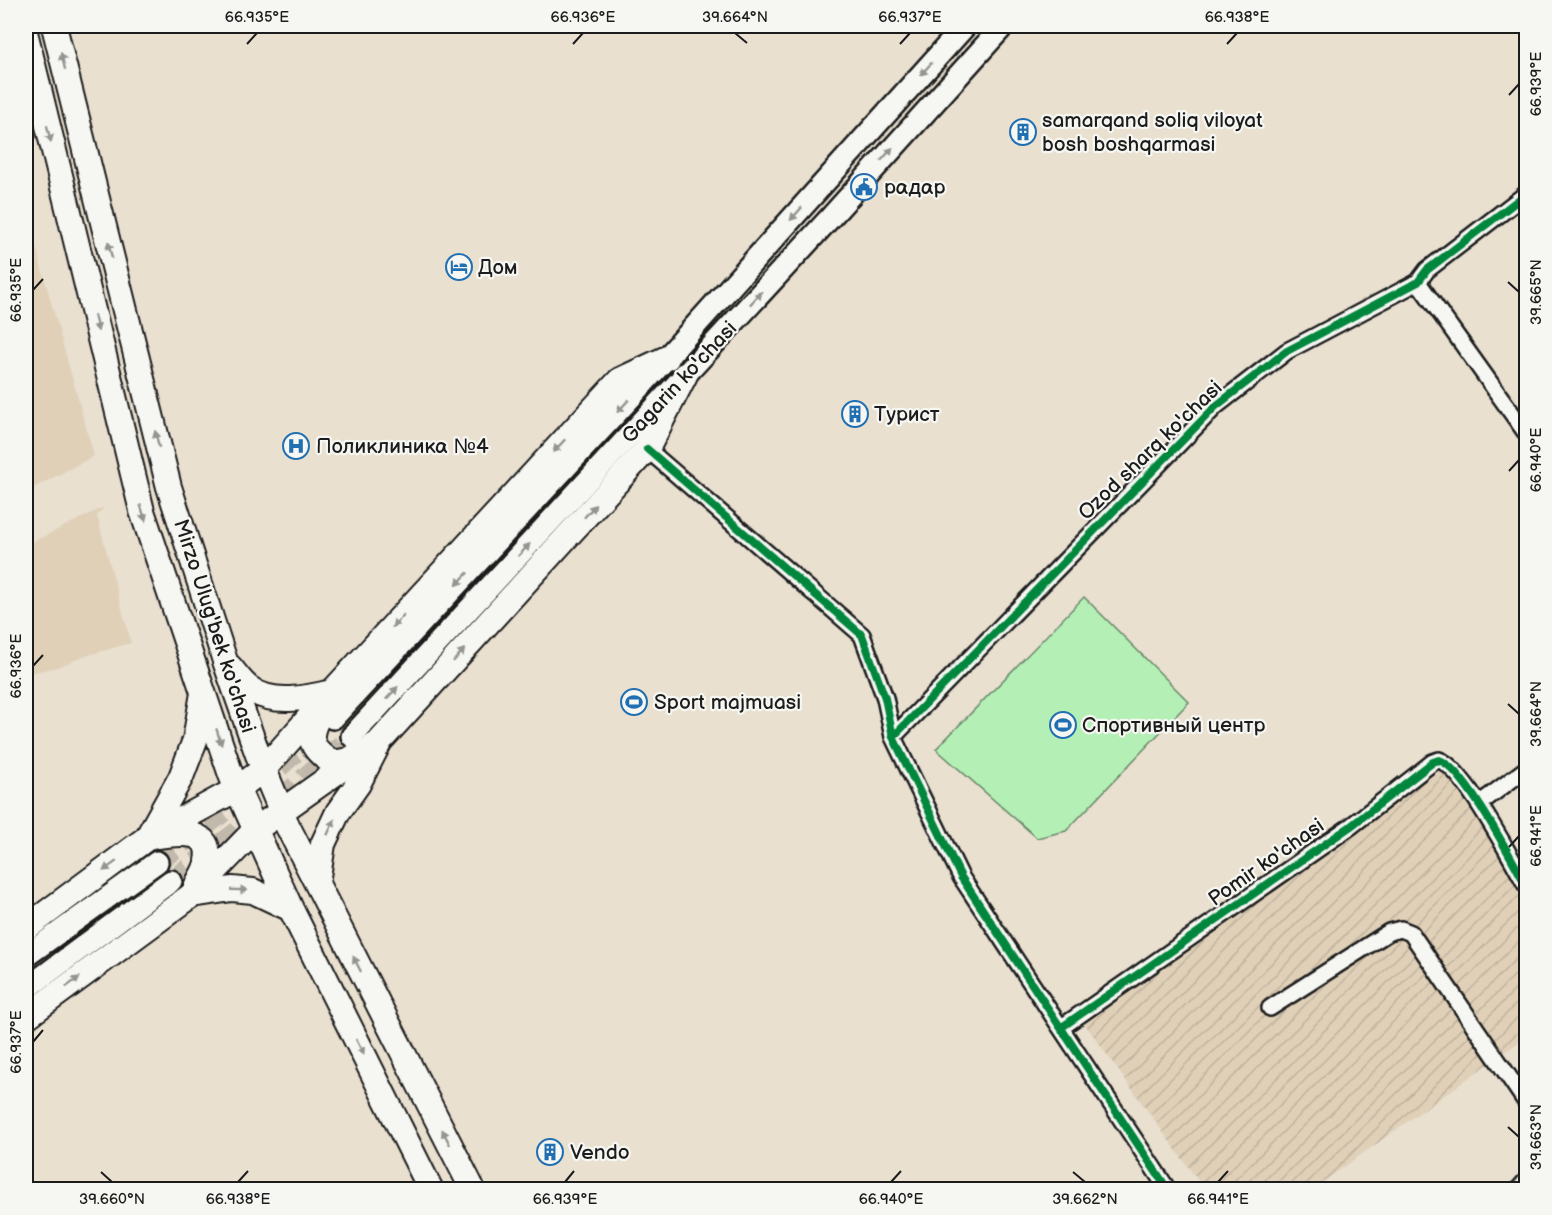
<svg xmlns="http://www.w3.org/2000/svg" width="1552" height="1215" font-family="'Balsamiq Sans',sans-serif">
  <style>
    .built { fill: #e0d0b8 }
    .industrial { fill: url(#industrial-furrows) }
    .grass { fill: #b4f0b5; stroke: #688668; stroke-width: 1.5 }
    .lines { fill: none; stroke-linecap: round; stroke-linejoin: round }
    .secondary-tunnel { stroke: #c0b9ac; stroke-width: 21; stroke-dasharray: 21 10; stroke-linecap: butt }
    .street-casing { stroke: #1c1c1c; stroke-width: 20 }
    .secondary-casing { stroke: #1c1c1c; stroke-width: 26 }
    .primary-casing { stroke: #1c1c1c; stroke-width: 28 }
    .street { stroke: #f6f6f2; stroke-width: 15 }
    .secondary { stroke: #f6f6f2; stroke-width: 21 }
    .primary { stroke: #f6f6f2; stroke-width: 24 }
    .cycleway-casing { stroke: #f6f6f2; stroke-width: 11 }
    .cycleway { stroke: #00873e; stroke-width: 8 }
    .oneway { fill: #949492 }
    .ticks { fill: none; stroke: #1c1c1c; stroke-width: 2 }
    .labels { text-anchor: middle; stroke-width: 4.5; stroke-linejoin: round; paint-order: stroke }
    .poi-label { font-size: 21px; fill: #1c1c1c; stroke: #f6f6f2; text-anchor: start }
    .street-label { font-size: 21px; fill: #1c1c1c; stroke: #f6f6f2 }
    .neatline { fill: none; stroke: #1c1c1c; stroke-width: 2 }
    .ticks-label { font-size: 15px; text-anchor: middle; fill: #1c1c1c }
  </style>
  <defs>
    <pattern id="industrial-furrows" width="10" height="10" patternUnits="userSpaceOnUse" patternTransform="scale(1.5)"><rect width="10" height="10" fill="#e0d0b8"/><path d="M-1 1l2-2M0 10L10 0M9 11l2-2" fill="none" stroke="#c0b29e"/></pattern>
  </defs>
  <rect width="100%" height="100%" fill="#e9e0d0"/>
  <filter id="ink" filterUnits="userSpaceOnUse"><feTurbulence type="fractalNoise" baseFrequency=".0167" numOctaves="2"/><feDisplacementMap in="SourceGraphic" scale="12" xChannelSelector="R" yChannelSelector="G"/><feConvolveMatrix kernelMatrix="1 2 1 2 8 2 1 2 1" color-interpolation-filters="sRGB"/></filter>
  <g filter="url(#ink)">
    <path class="built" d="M26 212 94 456 26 492Z
      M104 507 97 516 131 643 85 656 58 667 26 674V545Z"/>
    <path class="industrial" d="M1443 762 1526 878V1037L1313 1189H1204L1082 1020Z"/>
    <path class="grass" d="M1084 597 1189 702 1066 831 1037 838 936 749Z"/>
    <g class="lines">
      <path class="secondary-tunnel" d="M280 800 352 736
        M157 862 260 784 321 729
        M171 881 255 819"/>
      <defs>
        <path id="street" d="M1418 282 1526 433
          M647 449 862 635 885 698 893 737 961 877 1168 1190
          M893 737 1216 406 1287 351 1418 282 1427 270 1526 194
          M1479 804 1526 769
          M1270 1008 1389 932 1401 929 1411 933 1526 1102
          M1062 1027 1351 826 1433 762 1439 760C1463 766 1512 860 1526 885
          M1518 1190 1526 1181"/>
        <path id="secondary" d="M333 718 634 394 965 26
          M352 736 830 218 1003 26
          M26 956 157 862
          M26 989 171 881"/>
        <path id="primary" d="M54 26 169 487 225 661 258 755 287 825 473 1190
          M26 36 142 511 231 775 291 909 431 1190
          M230 667C236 674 242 683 249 688 272 706 307 698 332 692L620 380 667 358
          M322 710C307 736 307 746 333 763L349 760 357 755
          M158 836C180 833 213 828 207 862 206 870 200 878 197 885
          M147 838 237 789 264 769 332 692
          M317 883 323 844 338 812 358 784 380 741 647 449 685 375
          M192 895 255 830 375 745
          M26 928 147 838 181 777 195 740 203 693
          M26 1017 192 895 232 889 253 891 291 909"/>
      </defs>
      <use href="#street" class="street-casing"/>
      <use href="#secondary" class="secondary-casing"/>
      <use href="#primary" class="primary-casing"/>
      <use href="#street" class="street"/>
      <use href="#secondary" class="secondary"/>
      <use href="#primary" class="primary"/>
      <defs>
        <path id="cycleway" d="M647 449 862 635 885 698 893 737 961 877 1168 1190
          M893 737 1216 406 1287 351 1418 282 1427 270 1526 194
          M1062 1027 1351 826 1433 762 1439 760C1463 766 1512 860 1526 885"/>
      </defs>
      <use href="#cycleway" class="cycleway-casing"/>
      <use href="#cycleway" class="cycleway"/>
    </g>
    <defs><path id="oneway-solid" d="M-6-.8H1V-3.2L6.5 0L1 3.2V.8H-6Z" transform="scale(1.5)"/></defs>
    <g class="oneway">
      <use href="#oneway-solid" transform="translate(63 61) rotate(-104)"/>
      <use href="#oneway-solid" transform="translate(926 69) rotate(132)"/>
      <use href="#oneway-solid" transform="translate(49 134) rotate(76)"/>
      <use href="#oneway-solid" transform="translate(887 154) rotate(-48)"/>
      <use href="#oneway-solid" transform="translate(796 214) rotate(132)"/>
      <use href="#oneway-solid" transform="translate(110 250) rotate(-104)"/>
      <use href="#oneway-solid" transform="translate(756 298) rotate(-47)"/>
      <use href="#oneway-solid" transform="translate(96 323) rotate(76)"/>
      <use href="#oneway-solid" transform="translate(623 406) rotate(133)"/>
      <use href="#oneway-solid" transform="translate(157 439) rotate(-104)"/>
      <use href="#oneway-solid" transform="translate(559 446) rotate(133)"/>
      <use href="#oneway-solid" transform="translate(590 511) rotate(-48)"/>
      <use href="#oneway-solid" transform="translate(143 513) rotate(73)"/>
      <use href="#oneway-solid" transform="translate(524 550) rotate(-47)"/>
      <use href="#oneway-solid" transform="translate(462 579) rotate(133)"/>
      <use href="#oneway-solid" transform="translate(398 621) rotate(133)"/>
      <use href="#oneway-solid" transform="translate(459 655) rotate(-48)"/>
      <use href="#oneway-solid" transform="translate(392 693) rotate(-47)"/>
      <use href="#oneway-solid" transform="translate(219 737) rotate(72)"/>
      <use href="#oneway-solid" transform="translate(331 827) rotate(-65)"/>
      <use href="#oneway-solid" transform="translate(110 866) rotate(144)"/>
      <use href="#oneway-solid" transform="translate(239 890) rotate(1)"/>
      <use href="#oneway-solid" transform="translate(357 964) rotate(-117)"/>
      <use href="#oneway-solid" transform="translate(73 982) rotate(-36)"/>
      <use href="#oneway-solid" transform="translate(360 1047) rotate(63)"/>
      <use href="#oneway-solid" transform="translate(446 1137) rotate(-117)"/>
    </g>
  </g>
  <path class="ticks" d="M735 33 747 43M247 44 257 33M573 44 583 33M900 44 910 33M1227 44 1237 33M1509 95 1519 84M1508 282 1519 292M33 290 43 279M1509 471 1519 460M33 666 43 655M1508 704 1519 714M1509 847 1519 836M33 1042 43 1030M1508 1127 1519 1137M101 1172 112 1182M1073 1172 1085 1182M238 1182 248 1171M565 1182 574 1171M891 1182 901 1171M1218 1182 1228 1171"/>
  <defs>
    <symbol id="building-ring" viewBox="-11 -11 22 22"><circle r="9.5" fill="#f6f6f2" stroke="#1f6fb2" stroke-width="1.5"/><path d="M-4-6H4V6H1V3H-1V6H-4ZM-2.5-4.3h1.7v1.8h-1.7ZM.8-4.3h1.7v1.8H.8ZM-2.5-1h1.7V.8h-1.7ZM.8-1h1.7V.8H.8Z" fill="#1f6fb2"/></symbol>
    <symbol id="civic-ring" viewBox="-11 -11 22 22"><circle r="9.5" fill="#f6f6f2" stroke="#1f6fb2" stroke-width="1.5"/><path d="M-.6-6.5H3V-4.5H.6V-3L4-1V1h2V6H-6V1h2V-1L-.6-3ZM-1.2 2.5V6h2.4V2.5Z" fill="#1f6fb2"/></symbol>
    <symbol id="hotel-ring" viewBox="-11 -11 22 22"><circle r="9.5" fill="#f6f6f2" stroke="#1f6fb2" stroke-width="1.5"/><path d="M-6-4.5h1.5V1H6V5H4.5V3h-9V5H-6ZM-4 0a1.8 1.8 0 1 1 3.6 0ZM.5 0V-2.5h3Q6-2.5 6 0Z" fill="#1f6fb2"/></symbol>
    <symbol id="hospital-ring" viewBox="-11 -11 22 22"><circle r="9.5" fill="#f6f6f2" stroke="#1f6fb2" stroke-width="1.5"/><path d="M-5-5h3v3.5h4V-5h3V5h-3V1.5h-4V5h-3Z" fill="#1f6fb2"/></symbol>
    <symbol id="stadium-ring" viewBox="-11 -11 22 22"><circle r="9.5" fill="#f6f6f2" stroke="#1f6fb2" stroke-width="1.5"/><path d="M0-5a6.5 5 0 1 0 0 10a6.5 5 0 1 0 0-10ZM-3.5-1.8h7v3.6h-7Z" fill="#1f6fb2"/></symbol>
  </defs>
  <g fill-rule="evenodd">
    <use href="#building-ring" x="1008" y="117" width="30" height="30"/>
    <use href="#civic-ring" x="849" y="172" width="30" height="30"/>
    <use href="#hotel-ring" x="444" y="252" width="30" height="30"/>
    <use href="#building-ring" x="840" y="399" width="30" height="30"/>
    <use href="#hospital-ring" x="281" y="431" width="30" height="30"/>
    <use href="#stadium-ring" x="619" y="687" width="30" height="30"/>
    <use href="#stadium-ring" x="1048" y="710" width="30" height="30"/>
    <use href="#building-ring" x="535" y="1137" width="30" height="30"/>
  </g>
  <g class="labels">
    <g class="poi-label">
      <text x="1042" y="127">samarqand soliq viloyat<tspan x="1042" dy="24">bosh boshqarmasi</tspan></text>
      <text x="884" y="194">радар</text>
      <text x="478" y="274">Дом</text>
      <text x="874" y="421">Турист</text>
      <text x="316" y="453">Поликлиника №4</text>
      <text x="654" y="709">Sport majmuasi</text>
      <text x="1082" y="732">Спортивный центр</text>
      <text x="570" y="1159">Vendo</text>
    </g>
    <g class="street-label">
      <text transform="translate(679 382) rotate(-47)" y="7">Gagarin ko'chasi</text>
      <text transform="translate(1150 450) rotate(-44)" y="7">Ozod sharq ko'chasi</text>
      <text transform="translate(215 626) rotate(72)" y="7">Mirzo Ulug'bek ko'chasi</text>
      <text transform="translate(1266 862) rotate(-35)" y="7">Pomir ko'chasi</text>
    </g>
  </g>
  <rect width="1552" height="1215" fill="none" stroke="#f6f6f2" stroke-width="66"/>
  <rect x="33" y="33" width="1486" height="1149" class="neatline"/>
  <g class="ticks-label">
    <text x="257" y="22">66.935°E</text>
    <text x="583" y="22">66.936°E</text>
    <text x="735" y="22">39.664°N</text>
    <text x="910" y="22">66.937°E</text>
    <text x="1237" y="22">66.938°E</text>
    <text transform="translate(1536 84) rotate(-90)" y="5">66.939°E</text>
    <text transform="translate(16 290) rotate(-90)" y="5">66.935°E</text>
    <text transform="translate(1536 292) rotate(-90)" y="5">39.665°N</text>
    <text transform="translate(1536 460) rotate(-90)" y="5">66.940°E</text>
    <text transform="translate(16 666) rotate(-90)" y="5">66.936°E</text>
    <text transform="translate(1536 714) rotate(-90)" y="5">39.664°N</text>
    <text transform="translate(1536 836) rotate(-90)" y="5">66.941°E</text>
    <text transform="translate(16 1042) rotate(-90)" y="5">66.937°E</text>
    <text transform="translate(1536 1137) rotate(-90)" y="5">39.663°N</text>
    <text x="112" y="1204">39.660°N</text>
    <text x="238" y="1204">66.938°E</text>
    <text x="565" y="1204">66.939°E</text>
    <text x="891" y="1204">66.940°E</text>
    <text x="1085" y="1204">39.662°N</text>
    <text x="1218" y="1204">66.941°E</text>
  </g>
</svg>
